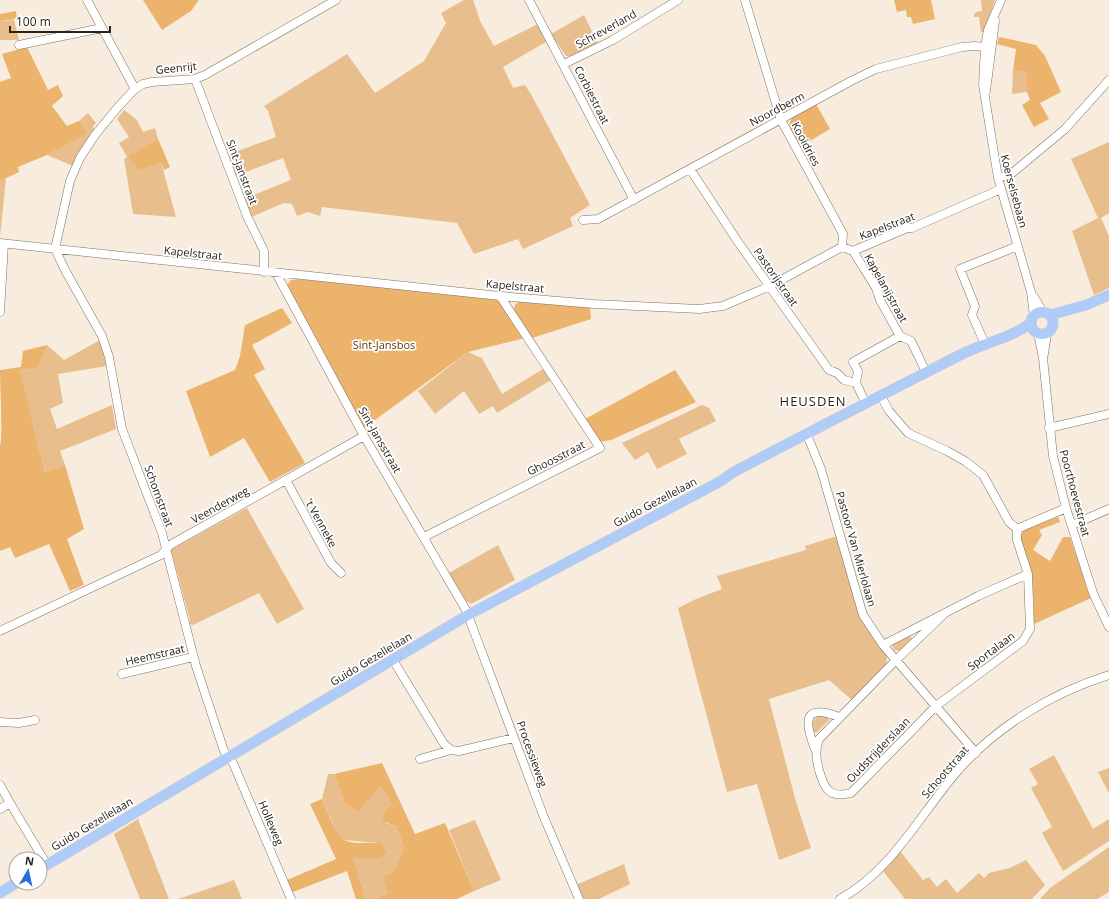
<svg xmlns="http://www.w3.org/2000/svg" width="1109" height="899" font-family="'Open Sans',sans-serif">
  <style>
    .green { fill: #e8be8c }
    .forest { fill: #ebb36b }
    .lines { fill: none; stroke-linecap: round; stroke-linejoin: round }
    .minor-casing { stroke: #7d7266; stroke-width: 9 }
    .major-casing { stroke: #cfcfce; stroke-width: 11 }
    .minor { stroke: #fff; stroke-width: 8 }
    .major { stroke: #afcbf8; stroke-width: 10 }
    .labels { text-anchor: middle; stroke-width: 3.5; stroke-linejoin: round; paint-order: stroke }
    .street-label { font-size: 11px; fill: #27231e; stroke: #fff }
    .park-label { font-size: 11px; fill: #5f3a00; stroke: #fff }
    .quarter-label { font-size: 13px; letter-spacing: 1px; fill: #27231e; stroke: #fff }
  </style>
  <rect width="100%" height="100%" fill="#f8ecdf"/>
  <path class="green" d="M464 0H473L481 23 494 46 538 24 546 42 503 67 513 88 525 85 532 96 590 205 570 218 573 226 523 249 518 239 474 254 457 223 322 207 320 216 308 212 297 216 292 204 284 203 251 217 243 199 291 180 283 158 235 176 227 155 276 137 268 111 264 106 347 54 375 93 424 61 446 23 441 13Z
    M981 0H995L984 32H981L979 17H974V15L976 12 982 11Z
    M584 15 598 44 572 56H566L551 34Z
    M14 20 19 40H0V21Z
    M1013 71H1027V92L1012 94Z
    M124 110 137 120 143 132 155 128 158 139 129 156 161 162 176 217 133 214 124 159 127 157 119 143 129 137 117 119Z
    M88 113 96 123 93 126 94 129 78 153 73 166 47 155 86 133 79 121Z
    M1109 142V213L1101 218 1109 236V288L1094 295 1072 231 1098 218 1071 159Z
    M6 178 0 237V181Z
    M100 340 107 366 58 374 63 403 50 409 57 429 112 405 116 429 60 451 65 465 45 472 20 370 38 368 47 345 64 360Z
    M468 352 482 358 502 394 543 369 551 380 497 413 493 406 479 414 464 391 435 414 418 391Z
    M702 405 709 408 716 421 679 439 687 454 657 469 648 452 635 460 622 443Z
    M247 508 304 609 277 624 259 593 193 625 189 624 190 620 171 550Z
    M837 536 854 596 886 653 887 657 886 665 852 700 829 680 769 699 796 802 811 848 779 860 757 784 727 792 678 608 696 599 722 589 717 576 806 550 805 546Z
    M498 545 515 580 471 604 466 601 449 573Z
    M909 635 912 638 911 641 900 651 894 650 892 644Z
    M818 716 828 717 829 720 817 732H812L811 723Z
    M1054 755 1093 829 1109 819V841L1063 871 1042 833 1052 827 1031 788 1038 784 1029 769Z
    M1109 768V793L1098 772Z
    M328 774H334L345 804 358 812 378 787 384 789 391 804 383 813 386 823 397 827 404 848 393 873 388 893 374 899H366L353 858 381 843 343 840 337 833 322 799Z
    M138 819 169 899H140L114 834Z
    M475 820 501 880 474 891 449 830Z
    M1109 847V892L1097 899H1040L1050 888Z
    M900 851 923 880 929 877 937 887 946 879 957 893 979 873 984 878 989 873 1010 868 1026 860 1045 885 1032 899H905L883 871Z
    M624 864 630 884 599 899H582L576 885Z
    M234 880 242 899H178Z"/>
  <path class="forest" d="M143 0H199L191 11 162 30Z
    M894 0H931L935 19 913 24 911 17H907L906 10 897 12Z
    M16 11 17 19 0 21V14Z
    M999 37 1036 45 1045 56 1061 92 1040 103 1049 119 1034 127 1022 105 1030 100 1027 92V71H1013L1016 49 997 44Z
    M27 47 48 90 58 85 63 96 52 106 67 126 79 121 87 133 47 155 18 167 19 172 0 181V82L11 78 2 54Z
    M816 104 830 129 798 148C782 116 789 120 816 104Z
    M158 139 170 167 164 170 161 162 139 170 128 156Z
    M299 279 495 299 501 303 525 338 468 352 364 428 287 285 291 280Z
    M519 301 590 307 591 319 532 338 514 310 515 305Z
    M282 308 292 323 252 345 265 369 254 375 305 463 270 482 244 438 210 457 186 391 235 370 240 356 245 325Z
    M47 345 38 368 20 370 45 472 65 465 84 529 67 539 84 585 70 591 49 544 15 558 10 547 0 551V445C3 440 0 381 0 370L21 367 23 351Z
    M675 370 696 402 611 440 600 442 585 419Z
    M1058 517 1060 522 1039 530 1042 535 1033 550 1050 561 1063 537H1070L1091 598 1034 624C1034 604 1034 582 1028 562 1025 552 1016 539 1024 530Z
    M382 763 415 834 445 823 474 891 457 899H374L388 893 383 877 393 873 404 848 397 827 383 821V813L391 804 384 790 379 787 358 812 345 804 334 774Z
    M322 799C326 808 336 836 344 840 354 845 370 842 381 843L386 852 381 858H353L366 899H356L347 871 293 892 287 880 336 859 310 804Z"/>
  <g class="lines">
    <defs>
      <path id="minor" d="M87 0 135 89
        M529 0 634 200
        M745 0 781 120 843 234 842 247
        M1001 0 988 30 985 47 983 85 998 178 1031 292 1034 316
        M19 45 102 28
        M564 64 613 40 678 0
        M195 79 247 216 264 251V272
        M986 91 995 21
        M690 169 738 242 829 370 837 373 844 380 856 383
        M998 178 1011 174 1065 129 1109 80
        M583 220 598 219 851 81 876 69 962 47 975 46 991 48
        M0 243 500 296 594 304 699 309 723 306 770 286 842 247
        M842 247 853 251 907 228H912L1001 189
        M55 249 65 270 102 336 109 357 122 429 162 533 196 666 224 751 233 763 291 899
        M55 249 70 181 80 158 95 135 118 107 135 89 143 84 152 82 195 79 205 75 336 0
        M853 251 876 288 880 300 900 336 911 341 926 372
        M276 273 364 436 466 610 543 815 579 899
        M1034 297 1043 312
        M0 312 4 244
        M1038 333 1043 358 1053 456 1066 508 1093 593 1109 627
        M985 344 972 315 975 306 960 269 1018 246
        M1044 354 1047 333
        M881 396 889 411 908 433 947 451 965 461 983 475 1009 522 1017 529
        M866 404 856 383 858 371 853 362 900 336
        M1049 428 1109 414
        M807 435 821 469 863 615 883 645 976 753
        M286 480 331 563 341 573
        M1072 525 1109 509
        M424 537 600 448 500 296
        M944 614 896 660 819 739C815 751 816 758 819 770 824 788 829 799 851 793L936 706 1023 641 1030 629 1028 574 1017 540V529L1066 508
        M0 631 161 555 170 545 364 436
        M883 645 978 596 1028 574
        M393 660 444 744 451 750 459 751 514 738
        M122 674 193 657
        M0 722 19 723 35 720
        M815 749C804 721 803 703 839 717
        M420 759 451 750
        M0 785 10 803
        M0 809 10 803 47 865
        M840 899C890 872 919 817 955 774 994 728 1051 693 1109 675"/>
      <path id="major" d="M1031 323a11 11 0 1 1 22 0a11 11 0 1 1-22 0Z
        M1050 315 1086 305 1109 295
        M40 869 468 615 721 481 732 473C807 433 884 394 960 355 983 343 1011 338 1031 323
        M0 893 16 883"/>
    </defs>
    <use href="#minor" class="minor-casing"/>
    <use href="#major" class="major-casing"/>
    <use href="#minor" class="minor"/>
    <use href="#major" class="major"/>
  </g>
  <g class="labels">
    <g class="street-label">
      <text transform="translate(606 29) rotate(-29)" y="4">Schreverland</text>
      <text transform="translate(176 68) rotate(-6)" y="4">Geenrijt</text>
      <text transform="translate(592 95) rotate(63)" y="4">Corbiestraat</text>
      <text transform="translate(777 109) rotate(-28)" y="4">Noordberm</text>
      <text transform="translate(806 144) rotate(62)" y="4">Kooidries</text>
      <text transform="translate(242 172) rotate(69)" y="4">Sint-Janstraat</text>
      <text transform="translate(1014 191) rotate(75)" y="4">Koerselsebaan</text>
      <text transform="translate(887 226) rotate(-21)" y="4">Kapelstraat</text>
      <text transform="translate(193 253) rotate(6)" y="4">Kapelstraat</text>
      <text transform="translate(776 277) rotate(55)" y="4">Pastorijstraat</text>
      <text transform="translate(515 286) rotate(5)" y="4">Kapelstraat</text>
      <text transform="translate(886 288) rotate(61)" y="4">Kapelanijstraat</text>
      <text transform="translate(380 440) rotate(60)" y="4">Sint-Jansstraat</text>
      <text transform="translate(556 458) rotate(-27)" y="4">Ghoosstraat</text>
      <text transform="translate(1075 493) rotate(75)" y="4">Poorthoevestraat</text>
      <text transform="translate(159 496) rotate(70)" y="4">Schomstraat</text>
      <text transform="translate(655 502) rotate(-28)" y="4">Guido Gezellelaan</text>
      <text transform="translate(220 505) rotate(-29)" y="4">Veenderweg</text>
      <text transform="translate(321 523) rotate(61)" y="4">'t Venneke</text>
      <text transform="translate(856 549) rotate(74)" y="4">Pastoor Van Mierlolaan</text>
      <text transform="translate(991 651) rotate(-37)" y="4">Sportalaan</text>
      <text transform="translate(155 655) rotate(-13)" y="4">Heemstraat</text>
      <text transform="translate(371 659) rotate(-31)" y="4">Guido Gezellelaan</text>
      <text transform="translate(878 750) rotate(-46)" y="4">Oudstrijderslaan</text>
      <text transform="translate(532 754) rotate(70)" y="4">Processieweg</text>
      <text transform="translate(945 772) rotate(-49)" y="4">Schootstraat</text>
      <text transform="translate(271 823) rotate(67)" y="4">Holleweg</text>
      <text transform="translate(92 824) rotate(-31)" y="4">Guido Gezellelaan</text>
    </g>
    <g class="park-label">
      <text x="384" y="349">Sint-Jansbos</text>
    </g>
    <g class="quarter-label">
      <text x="813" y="406">HEUSDEN</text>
    </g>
  </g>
  <g transform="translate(28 871) rotate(9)"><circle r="19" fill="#ffffff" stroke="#a9a7a5"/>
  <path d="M0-3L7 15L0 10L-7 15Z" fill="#296dd9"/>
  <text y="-6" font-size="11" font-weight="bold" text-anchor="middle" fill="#27231e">N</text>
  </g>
  <path d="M10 26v6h100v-6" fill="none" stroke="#27231e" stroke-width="2"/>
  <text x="16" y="26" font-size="12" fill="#27231e" stroke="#ffffff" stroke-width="3" paint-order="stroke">100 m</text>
</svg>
